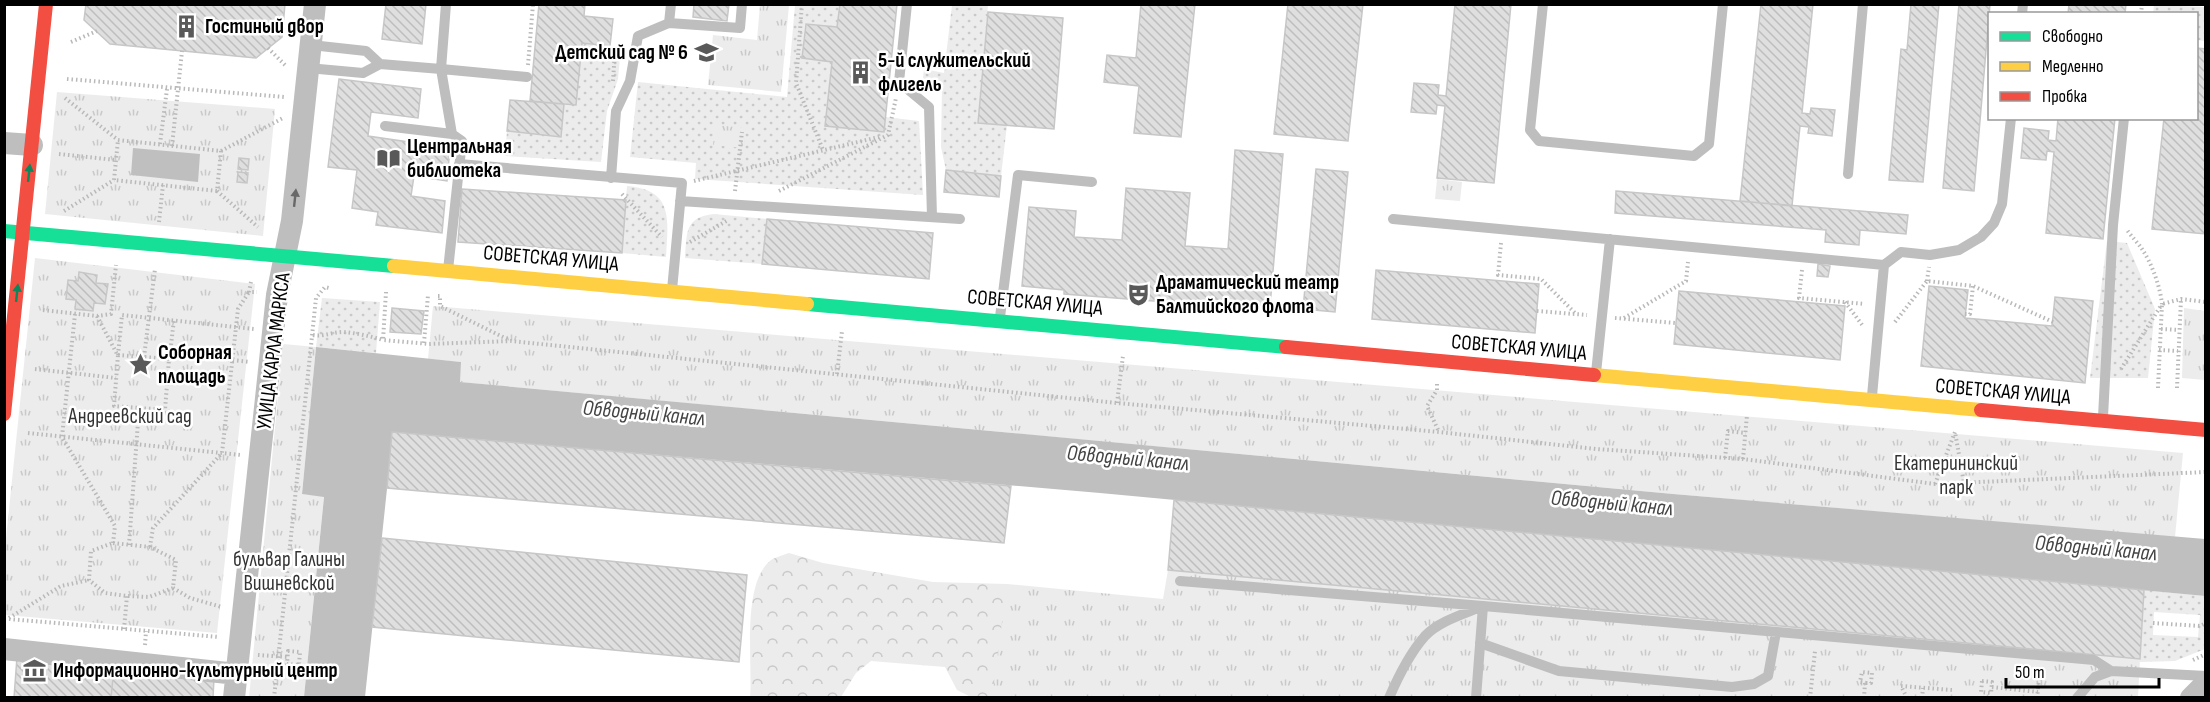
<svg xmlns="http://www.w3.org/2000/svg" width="2210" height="702" font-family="'Sofia Sans Condensed',sans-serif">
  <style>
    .grass { fill: url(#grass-dots); fill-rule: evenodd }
    .forest { fill: url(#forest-crowns) }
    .park { fill: url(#park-tufts) }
    .water { fill: #bfbfbf }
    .building { fill: url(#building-back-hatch); stroke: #c7c7c7; stroke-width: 1.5 }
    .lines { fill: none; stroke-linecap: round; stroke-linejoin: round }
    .path { stroke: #b9b9b9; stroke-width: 4; stroke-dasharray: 1.5 3; stroke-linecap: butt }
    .lane { stroke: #bebebe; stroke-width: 10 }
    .street { stroke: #bebebe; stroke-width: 22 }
    .fast { stroke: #16e098; stroke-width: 14 }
    .slow { stroke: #ffcf43; stroke-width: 14 }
    .jam { stroke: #f24e42; stroke-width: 14 }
    .oneway { fill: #0d865b }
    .oneway2 { fill: #686868 }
    .labels { text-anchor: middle; stroke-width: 5; stroke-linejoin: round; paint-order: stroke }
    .poi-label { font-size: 21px; font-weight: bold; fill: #000; stroke: #fff; text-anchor: start }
    .street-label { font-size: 21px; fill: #000; stroke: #fff }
    .park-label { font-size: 21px; fill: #333; stroke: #fff }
    .water-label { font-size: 22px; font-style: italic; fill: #444; stroke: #fff }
  </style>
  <defs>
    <pattern id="grass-dots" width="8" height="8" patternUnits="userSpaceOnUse" patternTransform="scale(1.5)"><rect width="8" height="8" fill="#ececec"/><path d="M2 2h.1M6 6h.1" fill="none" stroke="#c9c9c9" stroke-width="1.8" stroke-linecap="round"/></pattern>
    <pattern id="forest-crowns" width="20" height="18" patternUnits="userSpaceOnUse" patternTransform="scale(1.5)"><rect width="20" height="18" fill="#ececec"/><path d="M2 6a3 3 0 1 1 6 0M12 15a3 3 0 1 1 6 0" fill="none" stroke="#c9c9c9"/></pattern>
    <pattern id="park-tufts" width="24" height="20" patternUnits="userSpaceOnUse" patternTransform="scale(1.5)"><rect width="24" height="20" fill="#ececec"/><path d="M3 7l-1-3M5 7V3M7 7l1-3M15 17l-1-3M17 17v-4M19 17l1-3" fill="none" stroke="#c9c9c9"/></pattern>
    <pattern id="building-back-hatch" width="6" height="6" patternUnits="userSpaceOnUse" patternTransform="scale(1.5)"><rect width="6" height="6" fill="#dfdfdf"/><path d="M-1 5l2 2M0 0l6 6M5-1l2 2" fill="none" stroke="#bebebe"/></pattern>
  </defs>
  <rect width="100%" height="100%" fill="#fff"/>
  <path class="grass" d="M795 5H840L837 27 805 25 802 58 832 62 825 126 883 132 885 117 919 121 923 195 695 179 696 163 630 157 638 82 787 97Z
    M952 5H988L978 123 1007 125 1001 176 946 170 941 147 942 88 923 78 924 69 944 73Z
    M2154 5 2205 7V41L2197 40 2196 14 2153 13Z
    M582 43 621 47 618 79 607 111 601 162 505 156 507 131 561 136 564 104 576 105Z
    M627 186C674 190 668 219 666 257L622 253Z
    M714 214 767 219 762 264 685 258C687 234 684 217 714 214Z
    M2107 241 2127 243 2155 309 2148 378H2090Z
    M322 298 380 302 376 353 316 347Z
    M2144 590 2205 596V649L2175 661 2140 662ZM2154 612 2200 615 2198 637 2153 635Z"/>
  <path class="forest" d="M789 553 823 563 933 582 1007 584 1024 610 1039 697H971L957 690 945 667 871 661 856 673 841 697 750 698C753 662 741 584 771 560 776 557 783 555 789 553Z"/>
  <path class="park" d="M760 5H789L781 92 708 85 713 35 757 40Z
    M57 92 275 109 263 236 45 214Z
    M715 125 745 128 744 148 713 145Z
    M1437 179 1462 182 1460 201 1435 199Z
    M35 258 255 284 217 633 5 615V548Z
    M433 306 2183 453 2175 537 1673 494 459 382 461 362 428 359Z
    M2184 308 2205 311V380L2182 378Z
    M283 344 316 347 302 494 324 496 304 697 249 698Z
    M1168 570 2140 659 2138 698H992L1007 584 1163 599Z"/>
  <path class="water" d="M133 148 200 154 198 182 131 175Z
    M316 347 461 362 460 382 1673 494 2205 539V596L1100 493 393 432 365 697H304L324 497 302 494Z"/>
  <path class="building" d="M86 4H285L282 37 256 58 110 44 84 20Z
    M386 4H426L422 44 382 39Z
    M539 4H585L584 16 613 19 610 46 582 43 576 105 530 101Z
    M694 4H729L727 21 693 17Z
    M840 4H897L884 132 825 126 832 62 802 58 806 24 837 27Z
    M1141 4H1195L1181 137 1134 133 1139 86 1104 82 1107 55 1136 58Z
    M1288 4H1363L1348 141 1274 134Z
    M1455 4H1511L1494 183 1437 178 1445 106 1437 105 1436 114 1411 112 1414 83 1439 85 1438 95 1446 96Z
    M1761 4H1813L1802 113 1810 114 1811 108 1835 110 1832 136 1808 133 1809 127 1800 126 1792 206 1740 201Z
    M1911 4H1939L1923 182 1889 180 1901 49 1907 50Z
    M1959 4H1990L1974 191 1943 188Z
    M2069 4H2126L2125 14H2068Z
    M988 12 1063 18 1054 129 978 123Z
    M2196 48 2206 49V234L2152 229 2164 118H2196Z
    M339 79 421 89 418 118 371 112 368 136 450 148 447 181 414 176 411 196 445 201 442 233 376 225 378 212 352 208 357 170 328 167Z
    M510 100 564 104 561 137 507 131Z
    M2058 118H2115L2103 239 2046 233 2054 152 2047 151 2046 160 2021 158 2024 128 2049 131 2048 140 2056 141Z
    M1235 150 1283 154 1270 306 1231 303 1230 307 1064 294V290L1022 286 1029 207 1076 211 1074 237 1122 240 1126 188 1190 193 1185 246 1228 249Z
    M239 158 249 159 248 170 238 169Z
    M1316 169 1348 172 1335 312 1303 309Z
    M946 170 1001 176 999 197 944 192Z
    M238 172 248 173 247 183 237 182Z
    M462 189 626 200 622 253 458 242Z
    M1616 191 1908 215 1906 234 1860 230 1859 245 1825 242 1826 230 1615 213Z
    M767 219 933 233 929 279 762 264Z
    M1818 264 1830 266 1828 277 1817 276Z
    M1376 270 1539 284 1535 333 1372 319Z
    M79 272 97 275 96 283 108 284 105 304 94 303 93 311 75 309 76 300 66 299 68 280 78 281Z
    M1929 286 1968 290 1965 318 2052 326 2055 297 2093 301 2085 383 1921 366Z
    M1679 291 1845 306 1840 360 1674 344Z
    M392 308 424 311 421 334 390 332Z
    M392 432 1011 486 1004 543 387 488Z
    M1174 500 2144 590 2140 659 1168 570Z
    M382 538 747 575 739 662 372 627Z
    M17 657 114 667 111 698H14Z
    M114 667 214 678 213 698H111Z"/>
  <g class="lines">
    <path class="path" d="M802 4 796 83 823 150
      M2141 14 2142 4
      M71 42 97 31
      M268 48 287 67
      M528 65 533 4
      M67 79 284 97
      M613 81 615 51
      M65 98 118 140
      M118 140 221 151 217 191 114 180Z
      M160 144 167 89
      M172 146 182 51
      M221 151 283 118
      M59 154 116 160
      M694 181 879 137
      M217 191 258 227
      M735 191 742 132
      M779 191 888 135 896 98
      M622 194 662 237
      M64 211 114 180
      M159 222 163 185
      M690 242 728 220
      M1501 243 1498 275 1541 279 1576 314
      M1802 270 1799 298 1865 304
      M1927 281 1929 267
      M251 282 249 292H257
      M386 292 383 340 429 344 511 341 1117 403 1439 432 1596 449 1743 459 1935 484 2206 472
      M438 296H440V306L509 340
      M1845 302 1863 326
      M43 310 97 316 111 314 116 265
      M1537 311 1587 315
      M75 314 62 437 115 526 113 543
      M1965 314H1970L1973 286
      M97 316 117 354
      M1615 318 1676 323
      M1624 318 1686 281 1688 262
      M1895 322 1927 281 1973 286 2053 322
      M2161 329 2179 330
      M313 335C324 337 332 332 343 332 356 333 370 336 383 340
      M424 343 428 295
      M2159 350 2178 351
      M170 353 250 362
      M170 354 174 319
      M118 355 169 359 165 410 114 406Z
      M118 355 122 315 254 329
      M144 357 155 269
      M35 369 116 378
      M2121 369 2162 304C2160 286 2152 264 2142 249 2138 243 2132 237 2127 230
      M837 374 842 331
      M1437 384V390L1427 406 1439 432
      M2158 388 2162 304 2181 299 2206 302
      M2177 388 2181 299
      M1117 403 1123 356
      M28 433 241 455
      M1725 458 1728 431 1746 433
      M1743 459 1747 415
      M1935 484 1955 432 1964 483
      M113 543 150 547 176 560 173 588 149 597 127 596 105 593 89 580 91 551Z
      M129 545 139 408
      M150 547 153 528 222 453 238 309 249 292
      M173 588 190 598 222 607
      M9 618 61 586 89 580
      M9 619 219 637
      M2153 623 2200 626 2206 623
      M124 629 127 596
      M145 645 146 631
      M288 651 300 652 299 665 287 664Z
      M258 655 288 657
      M2193 660 2206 654
      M1982 681 1992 682 1991 693 1981 692Z
      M1992 687 2038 692
      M274 698 316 298 325 287 329 288
      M1810 698 1815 651
      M1864 698 1865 683 1860 682 1862 672 1872 673 1871 683H1865
      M1907 698 1901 686 1952 690
      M1922 698 1923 688
      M2037 698 2040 670"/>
    <path class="lane" d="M446 4 441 69 527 77
      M671 4 669 23 740 28 742 4
      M907 4 899 82 929 107 932 217
      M1543 4 1530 130 1539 141 1694 156 1709 144 1723 4
      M2022 14 2023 4
      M311 45 366 51 380 64
      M308 68 363 73 380 64 441 69 452 134 462 141 448 270
      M385 126 452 134
      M459 164 682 183 672 290
      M1848 174 1863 4
      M611 178 616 111 630 81 638 36 669 23
      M680 201 960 219
      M1393 219 1884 265 1901 252 1930 255 1959 250 1981 237 1994 223 2002 204 2011 118
      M1000 317 1018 175 1092 182
      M1596 373 1610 239
      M1872 396 1884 265
      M2103 417 2113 225 2124 118
      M1180 581 1483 606 2094 660 2111 671
      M1480 643 1559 671 1732 687 1754 684 1768 676 1776 632
      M1389 698C1398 677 1410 653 1425 636 1439 621 1464 614 1483 606L1476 698
      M2077 698 2095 677 2111 671 2206 676"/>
    <path class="street" d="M4 143 32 145
      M4 649 237 674
      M234 698 277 295 292 221 315 4
      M2191 698 2206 683"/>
    <path class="fast" d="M4 231 394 266
      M807 304 1286 347"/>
    <path class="slow" d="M394 266 807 304
      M1594 375 1981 410"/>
    <path class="jam" d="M1286 347 1594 375
      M1981 410 2206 430
      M4 414 46 4"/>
  </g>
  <defs><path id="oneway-solid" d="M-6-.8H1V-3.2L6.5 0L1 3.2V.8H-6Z" transform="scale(1.5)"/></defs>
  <g class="oneway">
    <use href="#oneway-solid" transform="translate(29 173) rotate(-84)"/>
    <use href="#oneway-solid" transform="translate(17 293) rotate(-84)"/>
  </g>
  <use class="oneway2" href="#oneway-solid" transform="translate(295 198) rotate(-84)"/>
  <defs>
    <symbol id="building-bare" viewBox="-9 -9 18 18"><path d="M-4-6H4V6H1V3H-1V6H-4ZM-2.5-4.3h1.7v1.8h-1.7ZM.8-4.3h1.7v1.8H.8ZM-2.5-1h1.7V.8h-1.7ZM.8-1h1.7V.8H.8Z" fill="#595959" stroke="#fff" stroke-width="2.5" paint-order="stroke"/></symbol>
    <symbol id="school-bare" viewBox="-9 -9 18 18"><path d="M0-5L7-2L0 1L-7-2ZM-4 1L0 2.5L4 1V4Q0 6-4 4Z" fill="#595959" stroke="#fff" stroke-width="2.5" paint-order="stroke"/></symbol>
    <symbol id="library-bare" viewBox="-9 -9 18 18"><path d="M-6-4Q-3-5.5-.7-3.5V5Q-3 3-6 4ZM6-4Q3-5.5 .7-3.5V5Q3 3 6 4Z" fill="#595959" stroke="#fff" stroke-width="2.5" paint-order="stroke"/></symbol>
    <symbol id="theatre-bare" viewBox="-9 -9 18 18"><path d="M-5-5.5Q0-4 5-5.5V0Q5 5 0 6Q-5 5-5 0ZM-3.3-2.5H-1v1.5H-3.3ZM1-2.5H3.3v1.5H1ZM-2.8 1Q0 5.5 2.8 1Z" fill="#595959" stroke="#fff" stroke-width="2.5" paint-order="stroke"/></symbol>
    <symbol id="sight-bare" viewBox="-9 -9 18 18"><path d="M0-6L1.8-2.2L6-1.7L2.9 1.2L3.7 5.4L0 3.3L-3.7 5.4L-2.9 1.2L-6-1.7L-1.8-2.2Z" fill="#595959" stroke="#fff" stroke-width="2.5" paint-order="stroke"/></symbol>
    <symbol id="museum-bare" viewBox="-9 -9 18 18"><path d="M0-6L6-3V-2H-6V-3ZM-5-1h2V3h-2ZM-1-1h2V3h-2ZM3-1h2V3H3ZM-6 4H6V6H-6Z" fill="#595959" stroke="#fff" stroke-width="2.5" paint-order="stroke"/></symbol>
  </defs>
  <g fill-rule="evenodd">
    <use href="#building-bare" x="170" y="10" width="33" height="33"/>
    <use href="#school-bare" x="690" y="36" width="33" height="33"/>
    <use href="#building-bare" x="844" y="56" width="33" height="33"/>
    <use href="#library-bare" x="372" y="142" width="33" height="33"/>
    <use href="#theatre-bare" x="1122" y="278" width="33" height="33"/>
    <use href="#sight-bare" x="124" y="348" width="33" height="33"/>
    <use href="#museum-bare" x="18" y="654" width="33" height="33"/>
  </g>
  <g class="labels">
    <g class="poi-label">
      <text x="205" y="33">Гостиный двор</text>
      <text x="688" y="59" text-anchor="end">Детский сад № 6</text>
      <text x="878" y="67">5-й служительский<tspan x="878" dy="24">флигель</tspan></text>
      <text x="407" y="153">Центральная<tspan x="407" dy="24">библиотека</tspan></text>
      <text x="1156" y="289">Драматический театр<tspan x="1156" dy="24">Балтийского флота</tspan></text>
      <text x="158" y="359">Соборная<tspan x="158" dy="24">площадь</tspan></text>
      <text x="53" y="677">Информационно-культурный центр</text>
    </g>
    <g class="street-label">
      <text transform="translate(551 258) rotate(5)" y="7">СОВЕТСКАЯ УЛИЦА</text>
      <text transform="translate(1035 302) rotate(5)" y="7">СОВЕТСКАЯ УЛИЦА</text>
      <text transform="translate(1519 347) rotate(5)" y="7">СОВЕТСКАЯ УЛИЦА</text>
      <text transform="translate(273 351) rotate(-83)" y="7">УЛИЦА КАРЛА МАРКСА</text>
      <text transform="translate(2003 391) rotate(5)" y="7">СОВЕТСКАЯ УЛИЦА</text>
    </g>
    <g class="park-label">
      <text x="130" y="423">Андреевский сад</text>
      <text x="1956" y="470">Екатерининский<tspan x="1956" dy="24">парк</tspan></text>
      <text x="289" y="566">бульвар Галины<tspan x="289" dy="24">Вишневской</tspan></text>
    </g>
    <g class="water-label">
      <text transform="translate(644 412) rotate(5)" y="8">Обводный канал</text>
      <text transform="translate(1128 457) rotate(5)" y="8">Обводный канал</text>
      <text transform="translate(1612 502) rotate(5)" y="8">Обводный канал</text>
      <text transform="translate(2096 547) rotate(5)" y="8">Обводный канал</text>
    </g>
  </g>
  <rect width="2210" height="702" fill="none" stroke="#000000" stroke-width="12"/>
  <rect x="1988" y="12" width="210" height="108" fill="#ffffff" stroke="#999999" stroke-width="1.5"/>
  <rect x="2000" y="32" width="30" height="9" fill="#16e098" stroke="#999999" stroke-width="1.5"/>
  <text x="2042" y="42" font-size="18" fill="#000000">Свободно</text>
  <rect x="2000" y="62" width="30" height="9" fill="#ffcf43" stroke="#999999" stroke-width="1.5"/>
  <text x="2042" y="72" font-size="18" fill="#000000">Медленно</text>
  <rect x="2000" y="92" width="30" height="9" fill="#f24e42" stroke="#999999" stroke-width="1.5"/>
  <text x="2042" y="102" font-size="18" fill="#000000">Пробка</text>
  <path d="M2006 678v9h153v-9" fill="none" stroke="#000000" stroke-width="3"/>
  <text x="2015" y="678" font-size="18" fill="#000000" stroke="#ffffff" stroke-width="4.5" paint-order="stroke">50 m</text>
</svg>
